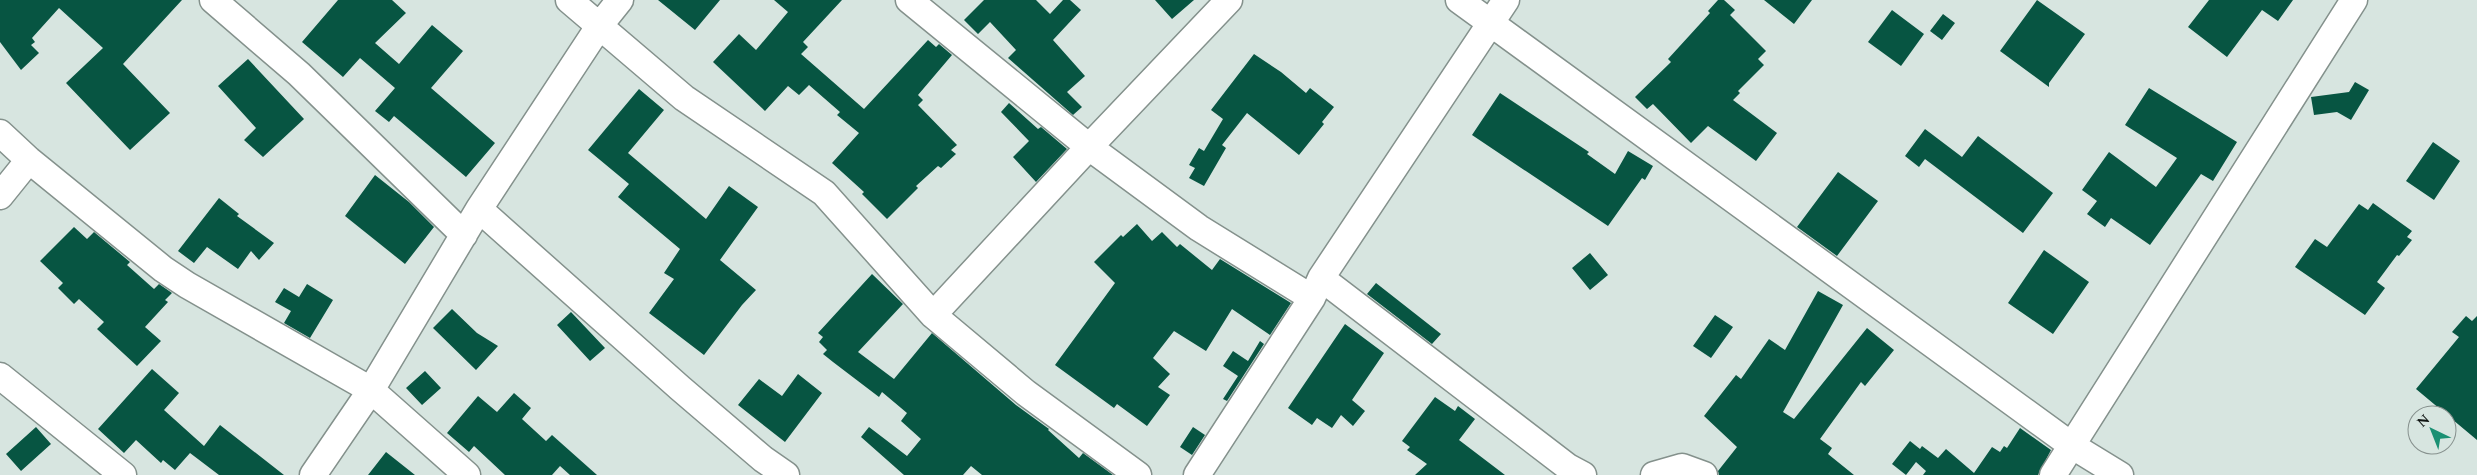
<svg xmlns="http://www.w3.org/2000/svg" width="2477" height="475" font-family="Spectral,serif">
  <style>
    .building { fill: #075542 }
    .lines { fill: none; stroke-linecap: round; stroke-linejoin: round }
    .minor-casing { stroke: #84918c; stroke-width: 29 }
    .minor { stroke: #fff; stroke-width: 26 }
  </style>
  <rect width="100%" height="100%" fill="#d7e5e0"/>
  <path class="building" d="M0 0H182L123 64 170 113 130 150 66 83 103 48 59 8 32 38 35 42 31 45 39 53 21 70 0 42Z
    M338 0H392L406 13 375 43 399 64 432 25 463 51 431 88 495 143 466 177 394 116 389 122 375 111 395 88 360 58 343 77 302 42Z
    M658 0H720L695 30Z
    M774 0H842L803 42 808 47 801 54 864 109 928 40 936 47 939 44 952 55 918 95 923 100 918 105 957 145 951 150 956 154 941 168 938 166 916 186 918 188 887 219 862 194 864 192 832 163 859 133 837 115 840 112 809 85 799 95 788 86 765 111 713 62 739 34 756 50 788 12Z
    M984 0H1036L1050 14 1063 0H1070L1081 10 1053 40 1085 76 1067 92 1082 107 1073 115 1008 58 1016 50 990 22 978 34 964 20Z
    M1155 0H1194L1172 19Z
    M1718 0H1724L1735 10 1730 15 1766 51 1758 59 1764 65 1738 91 1740 93 1733 100 1777 133 1756 161 1708 126 1691 143 1653 104 1647 109 1635 97 1671 62 1668 59 1710 13 1708 11Z
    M1764 0H1812L1794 24Z
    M2037 0 2085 34 2049 83V87L2000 51Z
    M2209 0H2293L2278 21 2262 10 2227 57 2188 27Z
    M1892 10 1924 34 1901 66 1868 42Z
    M1943 14 1955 23 1942 40 1930 31Z
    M1254 54 1281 72 1306 93 1310 88 1334 107 1322 122 1324 124 1299 155 1247 113 1222 145 1226 148 1204 186 1189 178 1195 168 1189 165 1199 148 1204 151 1223 119 1211 110Z
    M248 59 304 119 263 157 244 140 256 128 218 86Z
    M2355 82 2369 90 2351 120 2337 112 2314 115 2311 97 2349 92Z
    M2149 88 2237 142 2213 181 2201 174 2150 245 2111 218 2105 227 2087 214 2097 201 2082 190 2109 152 2156 187 2177 158 2125 125Z
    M639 89 664 110 628 153 706 219 729 186 758 207 720 260 756 290 742 305 704 355 649 313 674 279 664 273 680 249 618 197 629 184 588 150Z
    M1500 93 1589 152 1587 154 1615 174 1628 151 1653 166 1645 180 1642 178 1608 226 1472 135Z
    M1009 103 1038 129 1041 127 1067 149 1036 182 1013 157 1029 141 1001 112Z
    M1925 129 1962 157 1978 136 2053 193 2023 233 1925 159 1919 167 1905 156Z
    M2433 142 2460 161 2434 200 2406 181Z
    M1838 172 1878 201 1837 256 1797 227Z
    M375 175 409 202 434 227 405 264 345 216Z
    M219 198 239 214 237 216 274 243 259 260 251 251 238 269 207 247 194 263 178 251Z
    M2373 203 2412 231 2407 237 2412 240 2399 256 2397 255 2377 282 2385 288 2365 315 2295 267 2315 239 2327 247 2359 204 2368 210Z
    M1137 224 1152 241 1162 232 1177 247 1180 244 1212 270 1220 259 1291 303 1270 335 1232 309 1206 351 1174 331 1153 358 1170 374 1158 387 1170 395 1147 426 1117 404 1114 408 1055 365 1115 283 1094 262 1121 235 1123 237Z
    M74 227 87 239 94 232 130 262 127 265 154 289 159 284 172 293 165 300 168 302 145 327 161 341 137 366 97 329 104 322 79 299 74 304 58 288 63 283 40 261Z
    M2044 250 2089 282 2053 334 2008 303Z
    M1590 253 1608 275 1590 290 1572 268Z
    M872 274 903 304 858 352 894 379 932 333 1016 405 1049 429 1048 430 1079 458 1083 453 1113 475H982L971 466 963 475H904L861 437 869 427 907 456 921 439 901 421 907 413 882 392 879 397 833 362 823 354 827 350 819 342 823 337 818 333Z
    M1376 283 1441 334 1432 344 1367 294Z
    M307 284 333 300 310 338 284 323 291 311 275 302 284 288 299 297Z
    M1818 291 1843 305 1783 412 1794 419 1867 328 1894 350 1865 386 1861 382 1820 439 1832 448 1828 454 1854 475H1719L1718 471 1737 447 1704 416 1736 375 1741 379 1769 339 1785 350Z
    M452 309 477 333 498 346 476 370 433 328Z
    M571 312 605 348 590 361 557 325Z
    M1715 315 1733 327 1711 358 1693 346Z
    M2466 316 2472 321 2477 316V440L2416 389 2459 337 2452 332Z
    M1345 324 1384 353 1352 400 1365 411 1353 426 1341 415 1332 428 1317 418 1312 425 1288 408Z
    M1260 341 1264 344 1227 401 1223 399 1238 376 1223 366 1233 351 1248 361Z
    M152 369 179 393 164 410 204 446 220 425 284 475H219L190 453 175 470 163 460 161 463 136 440 124 453 98 429Z
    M425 371 441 388 422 405 406 388Z
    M798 374 822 393 785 442 738 405 759 379 782 396Z
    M514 393 531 408 522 419 546 441 552 435 597 475H570L560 466 552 475H505L474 446 469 452 447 433 478 396 497 412Z
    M1435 397 1455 411 1458 406 1475 419 1459 440 1505 475H1415L1427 464 1407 450 1410 447 1402 441Z
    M36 427 51 444 21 471 6 454Z
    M1193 427 1205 435 1192 455 1180 447Z
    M2020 428 2051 450 2038 475H1923L1926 471 1916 462 1906 475 1892 464 1910 441 1920 449 1922 446 1938 458 1946 449 1974 473 1992 447 2000 452 2004 446 2007 448Z
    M386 452 415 475H368Z"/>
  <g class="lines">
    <defs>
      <path id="minor" d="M213 0 299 74 464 235
        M569 0 684 98 824 193 933 315 1026 393 1138 475
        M909 0 1089 147 933 315
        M1229 0 1089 147 1199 228 1312 298
        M1459 0 2071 445 2120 475
        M0 133 29 160 163 269 187 285 371 390 467 475
        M0 196 29 160
        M479 209 680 388 763 459 786 475
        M1321 278 1568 467 1583 475
        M0 376 123 475
        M313 475 371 390 479 209 600 25 620 0
        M1197 475 1312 298 1321 278 1506 0
        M1654 475 1682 467 1704 475
        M2053 475 2354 0"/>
    </defs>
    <use href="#minor" class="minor-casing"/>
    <use href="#minor" class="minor"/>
  </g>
  <g transform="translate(2432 430) rotate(317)"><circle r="24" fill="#d7e5e0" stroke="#87918e"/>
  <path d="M0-4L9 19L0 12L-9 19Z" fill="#1a9073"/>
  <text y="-8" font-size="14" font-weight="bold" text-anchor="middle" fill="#0f1412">N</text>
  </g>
</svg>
